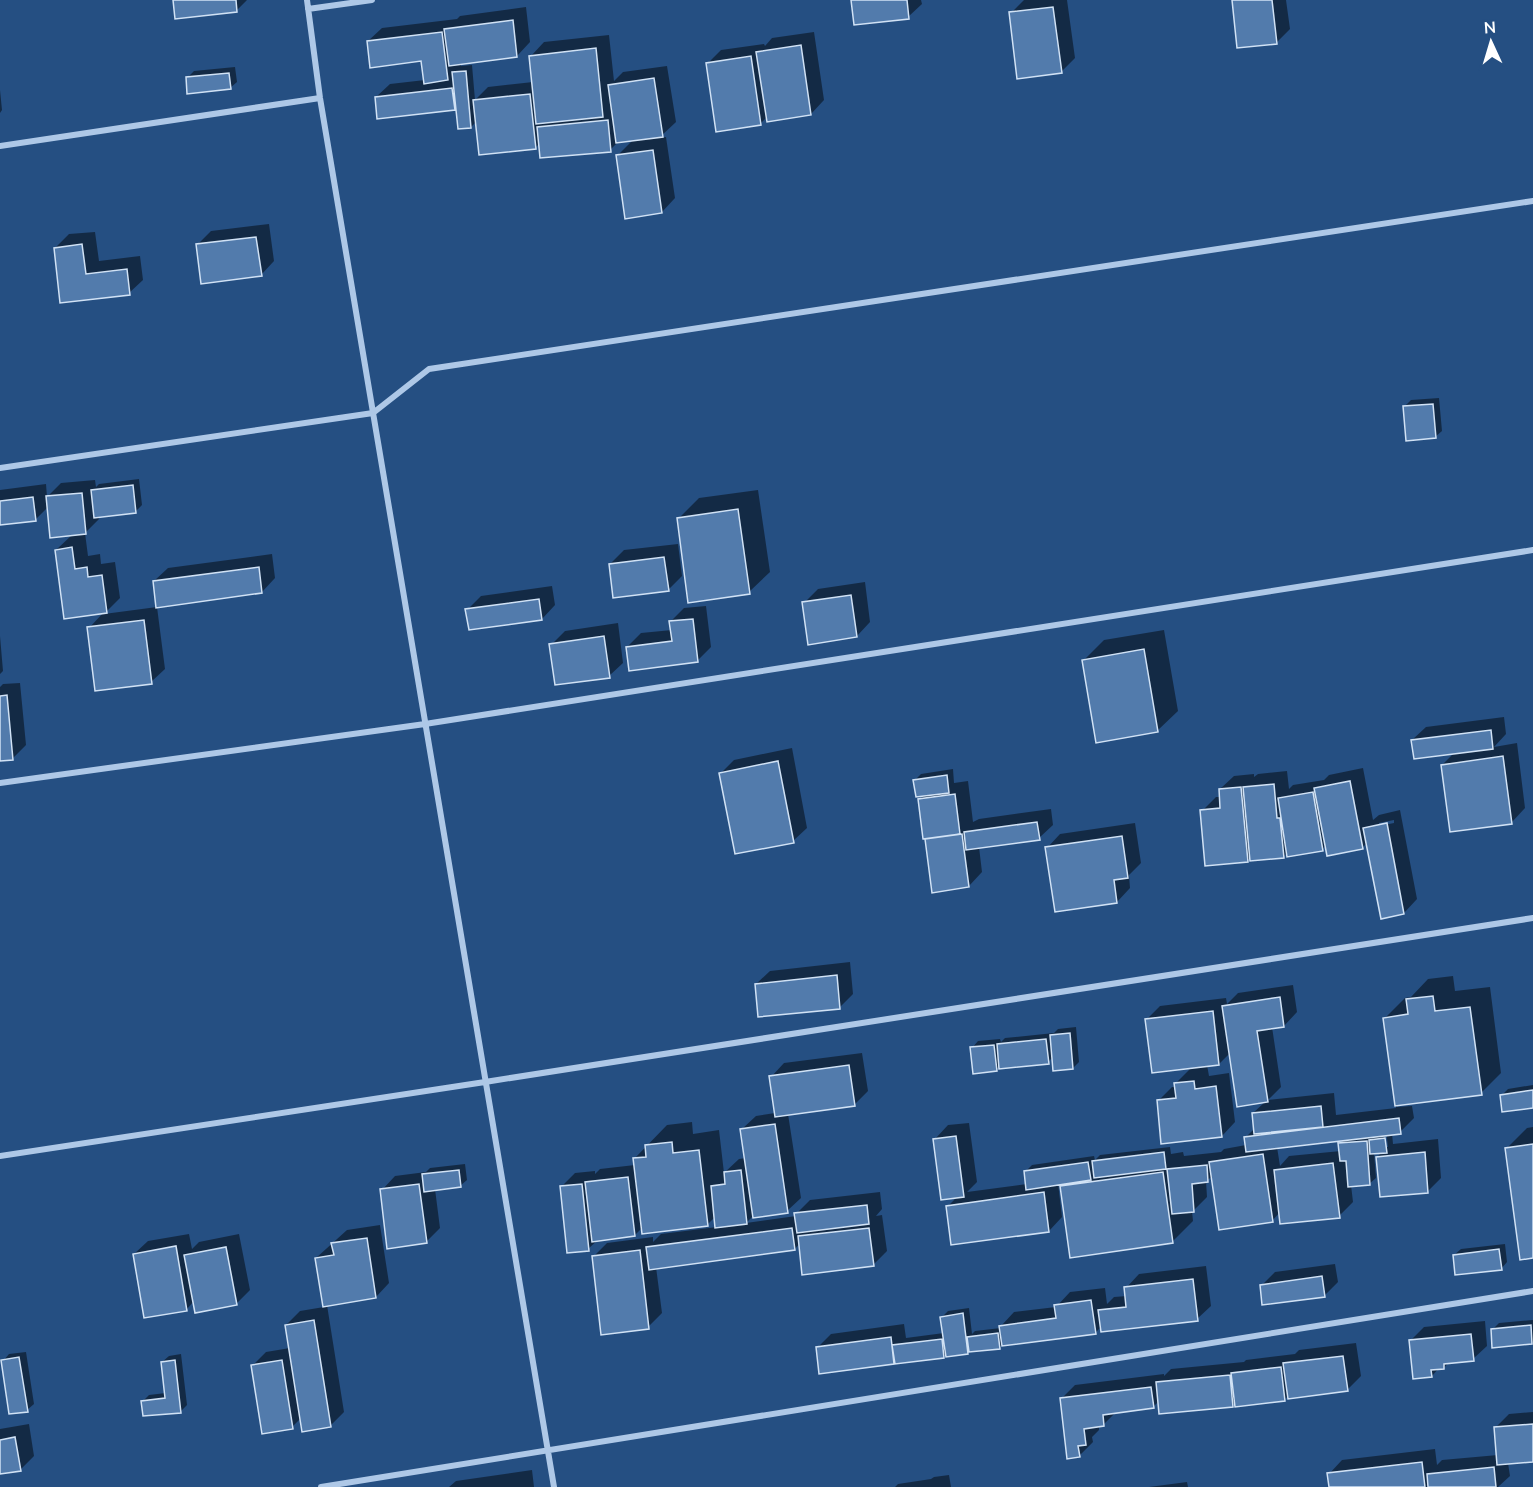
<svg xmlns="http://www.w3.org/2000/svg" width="1533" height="1487" font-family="Mulish,sans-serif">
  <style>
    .shadow { fill: #0007; fill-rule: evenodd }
    .building { fill: #527bac; stroke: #d1e2f5; stroke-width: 1.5 }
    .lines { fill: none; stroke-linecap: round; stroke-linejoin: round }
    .minor { stroke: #aec8e7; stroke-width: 6 }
  </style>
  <rect width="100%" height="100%" fill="#254f82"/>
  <path class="shadow" d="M174 0H247L236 11Z
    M853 0H921L922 4 908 17Z
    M1024 0H1067L1075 58 1061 72 1011 13Z
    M1233 0H1286L1290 29 1276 43Z
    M526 7 530 42 517 56 461 63V66L472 65 475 100 488 87 533 82 531 56 544 42 609 35 614 81 623 72 667 66 676 122 659 138 666 137 675 198 662 212 617 156 634 139 619 141 610 150 540 143 536 147 477 121 471 127 457 106 454 109 376 97 390 84 425 80 423 60 368 41 382 28 457 19 460 16Z
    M814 32 824 100 811 114 768 116 760 124 707 64 721 50 764 44 765 46 772 38Z
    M235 67 237 82 230 88 187 78 194 71Z
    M0 90 2 110 0 113Z
    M269 224 274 261 261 275 197 245 211 231Z
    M95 232 99 261 140 256 143 280 129 293 62 301 55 248 69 234Z
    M1439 398 1442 431 1435 437 1405 406 1411 400Z
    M139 479 142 505 135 512 98 516 99 519 85 533 88 556 100 554 101 564 115 562 120 598 104 614 157 607 165 669 151 682 89 628 104 612 56 550 73 534 49 506 35 520 0 524V490L46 484 47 497 61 483 95 480 96 487 99 484Z
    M758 490 770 572 749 592 678 519 699 498Z
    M678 544 682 576 668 590 610 564 624 550Z
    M272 554 275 578 262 592 154 581 168 568Z
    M865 582 870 622 857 636 804 603 818 589Z
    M552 586 555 605 542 619 467 610 481 596Z
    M706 606 711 647 697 661 627 647 641 633 672 630 670 622 684 608Z
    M618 623 623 663 609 676 551 645 565 631Z
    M1164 630 1178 711 1157 731 1084 660 1104 640Z
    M0 636 3 671 0 674Z
    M20 683 26 745 12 759 0 760V687L3 684Z
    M1504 717 1506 734 1494 747 1517 743 1525 808 1512 822 1442 765 1455 752 1412 740 1426 727Z
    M792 748 807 828 793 841 721 773 734 760Z
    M1363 768 1373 820 1379 815 1400 810 1417 899 1404 913 1368 842 1362 848 1326 845 1322 850 1288 852 1283 857H1251L1247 861 1202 811 1216 797H1221L1220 789 1234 776 1254 774V777L1258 774 1287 771 1289 789 1293 785 1324 780 1329 775ZM1394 820V823L1379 826V823Z
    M953 769 954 783 968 781 973 822 979 819 1051 809 1053 825 1039 838 979 847 982 872 969 886 934 891 927 837 919 800 924 795 915 780 921 774Z
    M1135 823 1141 863 1129 875 1130 888 1117 902 1047 848 1060 834Z
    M850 962 853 994 840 1007 756 984 770 971Z
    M1453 976 1455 991 1490 987 1501 1073 1481 1093 1396 1105 1397 1107 1412 1106 1414 1118 1400 1132 1392 1133 1393 1144 1438 1139 1441 1178 1428 1191 1377 1157 1383 1151 1374 1152 1376 1178 1369 1184 1351 1185 1353 1202 1339 1216 1280 1212 1272 1221 1213 1176 1206 1181 1207 1197 1194 1210 1192 1211 1193 1221 1173 1241 1061 1187 1066 1182 1058 1183 1062 1217 1049 1231 948 1206 957 1197 935 1139 948 1125 969 1123 977 1182 967 1192 1027 1184 1025 1172 1032 1165 1094 1156 1095 1160 1100 1155 1170 1147 1171 1154 1183 1152 1184 1156 1221 1152 1224 1149 1246 1145 1245 1138 1255 1128 1253 1113 1266 1101 1231 1052 1219 1064 1207 1065 1209 1076 1229 1073 1235 1122 1222 1136 1158 1101 1172 1087H1176L1175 1084 1192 1067 1147 1019 1160 1006 1226 998 1227 1004 1238 993 1293 985 1297 1012 1284 1026 1272 1027 1281 1087 1268 1100 1334 1093 1336 1115 1396 1108 1385 1018 1405 998 1411 997 1428 979ZM1386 1130 1388 1147H1385L1383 1131ZM1345 1139 1340 1144 1341 1151 1289 1156 1280 1166 1277 1147Z
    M1076 1027 1079 1062 1073 1068 1053 1057 1048 1062 1000 1066 996 1069 972 1048 978 1041 1000 1039 1001 1042 1005 1038 1054 1033 1058 1029Z
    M862 1053 868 1091 854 1105 788 1114 801 1198 787 1211 753 1216 746 1223 796 1216V1214L810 1200 880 1192 882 1209 876 1216 882 1215 887 1251 873 1265 801 1242 795 1249 656 1267 662 1313 648 1327 593 1257 607 1243 653 1237V1242L661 1234 717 1227 716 1216 708 1224 643 1227 635 1235 599 1239 588 1249 561 1187 575 1173 595 1171V1174L600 1169 635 1165 634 1159 667 1125 692 1122 693 1134 719 1130 724 1173 739 1159 746 1158 742 1129 756 1116 775 1113 771 1077 784 1063Z
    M1533 1085V1106L1501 1096 1508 1089Z
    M1533 1127V1257L1507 1148 1527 1128Z
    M465 1164 467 1180 460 1186 435 1189 440 1228 426 1242 382 1190 395 1176 426 1172 430 1168Z
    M380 1225 389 1283 376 1297 327 1305 344 1412 330 1426 301 1418 292 1427 253 1365 266 1352 290 1348 286 1325 300 1311 324 1307 316 1258 347 1230Z
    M189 1234 192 1249 199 1242 239 1234 250 1290 237 1303 194 1301 187 1309 134 1254 148 1241Z
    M1505 1244 1507 1262 1501 1269 1454 1255 1461 1249Z
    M1335 1264 1338 1282 1324 1296 1261 1286 1275 1272Z
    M1206 1266 1211 1306 1197 1319 1102 1326 1095 1333 1003 1344 999 1348 969 1351 967 1353H947L943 1356 896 1360 894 1362 817 1348 831 1334 904 1324 906 1338 944 1333 942 1317 948 1311 969 1308 972 1334 975 1331 1001 1328V1326L1014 1312 1056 1307 1070 1292 1105 1288 1107 1304 1114 1297 1127 1296 1126 1288 1139 1274Z
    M1533 1320V1341L1532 1343 1492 1330 1499 1323Z
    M1485 1321 1487 1346 1473 1359 1449 1362 1444 1368H1439L1432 1376 1411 1340 1424 1327Z
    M1356 1343 1361 1376 1347 1390 1289 1395 1284 1400 1236 1402 1232 1405 1159 1401 1153 1407 1116 1412 1103 1425H1099V1430L1092 1437 1093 1442 1079 1456 1061 1399 1075 1385 1164 1374V1376L1171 1369 1244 1362 1246 1360 1295 1354 1299 1350Z
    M26 1352 34 1404 27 1410 3 1361 9 1354Z
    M181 1354 187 1405 181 1411 143 1401 149 1395 166 1393 162 1362 169 1356Z
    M1533 1412V1461L1508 1463 1510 1476 1498 1487H1330L1329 1474 1342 1460 1435 1449 1437 1465 1442 1460 1498 1455 1495 1428 1509 1414Z
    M29 1424 34 1456 20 1470 0 1473V1429Z
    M532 1470 534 1487H449L456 1481Z
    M949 1475 951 1487H895L898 1484 931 1479 934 1477Z
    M1187 1482 1188 1487H1149Z"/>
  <path class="building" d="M173 0H236L237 12 175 19Z
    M851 0H907L909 19 854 25Z
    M1232 0H1272L1277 44 1237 48Z
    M1053 7 1062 73 1017 79 1009 12Z
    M513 20 517 57 449 66 444 29Z
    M442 32 448 80 424 84 421 61 370 68 367 41Z
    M801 45 811 115 767 122 756 52Z
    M596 48 603 117 536 124 529 56Z
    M751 56 761 125 716 132 706 63Z
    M466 71 471 128 458 129 452 72Z
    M229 73 231 89 187 94 186 77Z
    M654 78 663 137 616 143 608 85Z
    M452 88 455 110 377 119 375 97Z
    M530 94 536 149 479 155 473 100Z
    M608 120 611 152 540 158 537 127Z
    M653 150 662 213 625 219 616 155Z
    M256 237 262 276 201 284 196 244Z
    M82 244 86 274 127 269 130 295 60 303 54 248Z
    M1433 404 1436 438 1406 441 1403 406Z
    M133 485 136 513 94 518 91 490Z
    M82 493 86 534 50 538 46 496Z
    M33 497 36 521 0 525V501Z
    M738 509 750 594 688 603 677 518Z
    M72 547 75 569 87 567 88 577 102 575 107 613 64 619 55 550Z
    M664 557 669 591 613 598 609 564Z
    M259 567 262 593 156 608 153 581Z
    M851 595 857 637 808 645 802 602Z
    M539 599 542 620 469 630 465 609Z
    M693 619 698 662 629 671 626 647 672 641 669 621Z
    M144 620 152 684 95 691 87 627Z
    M604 636 610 678 555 685 549 644Z
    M1144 649 1158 732 1096 743 1082 660Z
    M7 695 13 760 0 761V696Z
    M1491 730 1493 749 1414 759 1411 740Z
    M1503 756 1512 824 1450 832 1441 765Z
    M778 761 794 843 735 854 719 773Z
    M947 775 949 793 916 797 913 780Z
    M1350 781 1363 849 1327 856 1314 788Z
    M1274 784 1277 818H1280L1284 858 1250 861 1243 787Z
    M1241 787 1248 862 1205 866 1200 810 1220 808 1219 789Z
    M1313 792 1323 851 1287 857 1278 798Z
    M955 794 960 834 923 839 918 799Z
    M1037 822 1040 840 966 850 964 832Z
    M1387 823 1404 914 1381 919 1363 828Z
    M962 834 969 887 932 893 925 839Z
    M1122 836 1128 878 1114 880 1117 903 1055 912 1045 847Z
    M837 975 840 1009 758 1017 755 984Z
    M1433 996 1435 1011 1470 1007 1482 1095 1395 1106 1383 1018 1408 1014 1406 999Z
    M1280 997 1284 1027 1257 1031 1268 1102 1237 1107 1222 1006Z
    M1213 1011 1219 1065 1152 1073 1145 1019Z
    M1070 1033 1073 1069 1053 1071 1050 1035Z
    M1046 1039 1049 1064 999 1069 997 1044Z
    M994 1045 997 1071 973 1074 970 1047Z
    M849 1065 855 1106 775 1117 769 1076Z
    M1194 1081 1195 1089 1216 1086 1222 1137 1161 1144 1157 1100 1176 1098 1174 1083Z
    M1533 1090V1108L1502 1112 1500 1095Z
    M1321 1106 1323 1127 1254 1134 1252 1113Z
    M1399 1118 1401 1134 1246 1152 1244 1137Z
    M775 1124 788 1213 753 1218 740 1129Z
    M956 1136 964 1197 941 1200 933 1139Z
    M1385 1138 1387 1153 1370 1154 1369 1140Z
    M1367 1141 1370 1185 1348 1187 1346 1161H1340L1338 1143Z
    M672 1142 673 1153 699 1150 708 1226 642 1234 633 1158 646 1157 645 1145Z
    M1533 1144V1258L1520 1260 1505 1148Z
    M1164 1152 1166 1169 1094 1178 1092 1161Z
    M1425 1152 1428 1193 1380 1197 1376 1157Z
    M1263 1154 1273 1222 1219 1230 1209 1162Z
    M1088 1162 1091 1180 1026 1190 1024 1171Z
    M1333 1163 1340 1218 1280 1224 1274 1170Z
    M1207 1165 1208 1182 1192 1184 1194 1212 1172 1214 1167 1169Z
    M459 1170 461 1187 424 1192 422 1174Z
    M741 1170 747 1224 715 1228 711 1186 725 1184 724 1172Z
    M1163 1172 1173 1243 1070 1258 1060 1186Z
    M628 1177 635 1236 592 1242 585 1182Z
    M419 1184 427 1243 387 1249 380 1189Z
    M582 1184 589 1251 567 1253 560 1186Z
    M1044 1192 1049 1232 951 1245 946 1206Z
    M867 1205 869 1224 797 1233 794 1213Z
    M792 1228 795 1250 649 1270 646 1247Z
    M869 1228 874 1266 802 1275 798 1236Z
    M367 1238 376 1298 323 1307 315 1258 334 1255 331 1243Z
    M176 1246 187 1311 144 1318 133 1254Z
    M226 1247 237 1305 195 1313 184 1255Z
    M1499 1249 1502 1270 1455 1275 1453 1255Z
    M640 1250 649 1329 601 1335 592 1256Z
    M1322 1276 1325 1297 1262 1305 1260 1285Z
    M1193 1279 1198 1321 1101 1332 1098 1310 1126 1307 1124 1287Z
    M1091 1300 1096 1334 1002 1346 999 1326 1056 1318 1054 1305Z
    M963 1313 968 1354 946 1357 940 1317Z
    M314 1320 331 1427 302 1432 285 1325Z
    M1531 1325 1532 1344 1492 1348 1491 1329Z
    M998 1333 1000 1349 969 1352 967 1337Z
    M1471 1334 1474 1361 1444 1364V1369L1431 1370 1432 1377 1413 1379 1409 1340Z
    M891 1337 894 1364 819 1374 816 1347Z
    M942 1339 944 1358 895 1364 892 1345Z
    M1343 1356 1348 1391 1288 1399 1283 1363Z
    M19 1357 28 1412 9 1414 1 1360Z
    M175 1360 181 1413 143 1416 141 1401 165 1398 161 1362Z
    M282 1360 293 1429 262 1434 251 1365Z
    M1281 1367 1285 1401 1235 1407 1231 1373Z
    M1230 1375 1233 1407 1159 1414 1156 1382Z
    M1151 1387 1154 1408 1103 1415 1104 1426 1084 1429 1086 1445 1078 1446 1080 1457 1067 1459 1060 1398Z
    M1533 1424V1462L1497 1465 1494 1427Z
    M15 1437 21 1471 0 1474V1440Z
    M1422 1462 1425 1487H1329L1327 1473Z
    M1494 1467 1496 1487H1428L1427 1474Z"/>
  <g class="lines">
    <path class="minor" d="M307 0 320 98 554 1487
      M308 9 372 0
      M0 146 320 98
      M0 468 373 413 429 369 1533 201
      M0 783 425 724 1533 550
      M0 1156 485 1082 1533 918
      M321 1487 1533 1291"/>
  </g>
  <g transform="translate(1491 42) rotate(356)" stroke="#254f82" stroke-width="4.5" paint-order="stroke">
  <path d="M0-4.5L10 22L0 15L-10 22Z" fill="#ffffff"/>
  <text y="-9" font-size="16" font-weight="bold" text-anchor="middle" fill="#ffffff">N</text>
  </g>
</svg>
